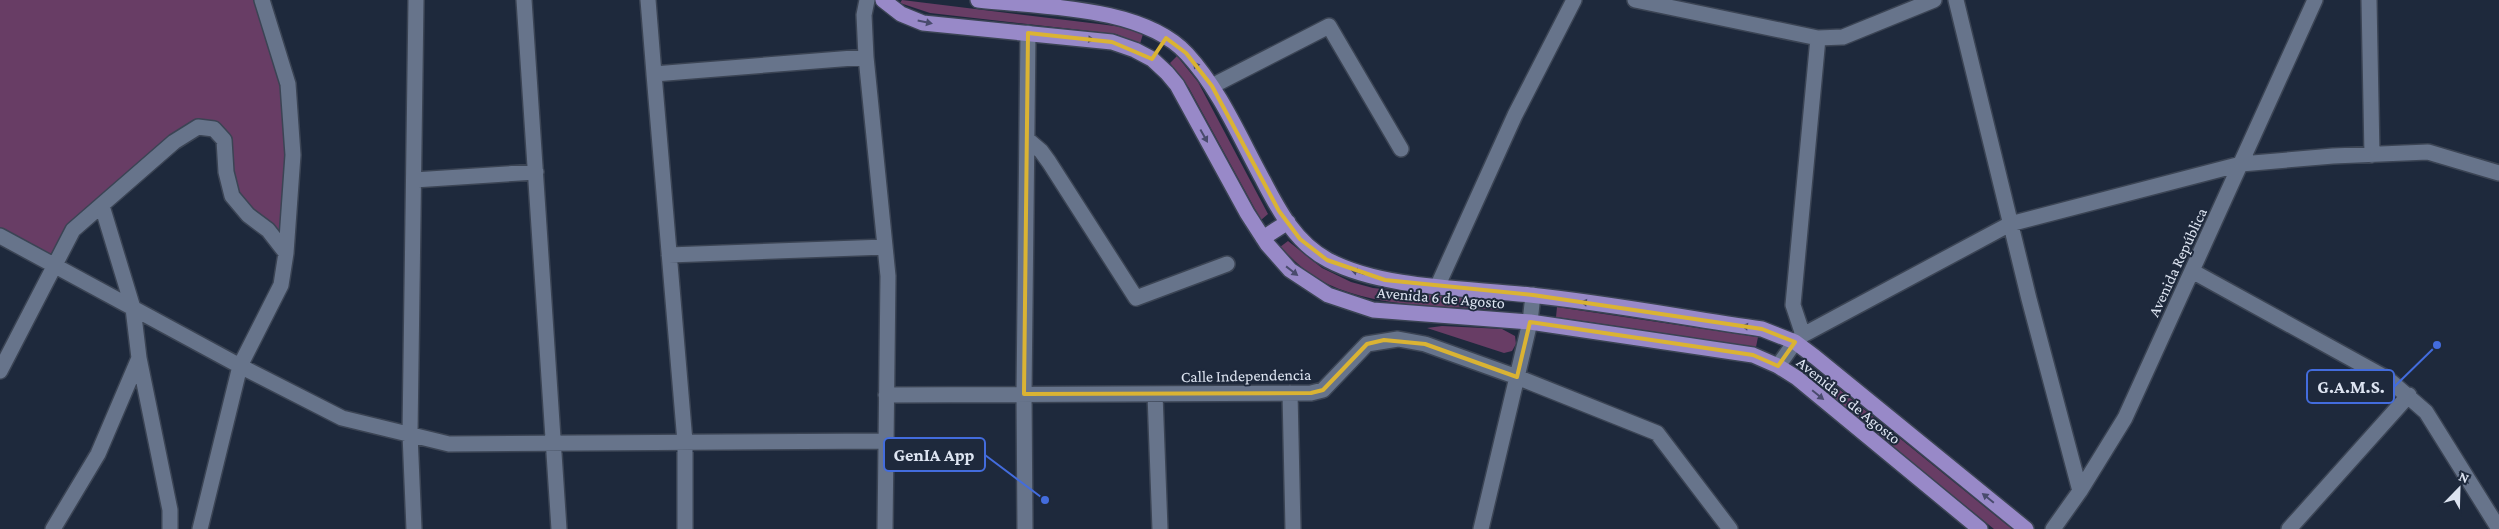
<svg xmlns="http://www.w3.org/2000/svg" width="2499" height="529" font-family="'Crimson Pro',serif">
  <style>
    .green { fill: #683d65 }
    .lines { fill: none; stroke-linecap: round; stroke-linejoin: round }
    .minor-casing { stroke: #3b4454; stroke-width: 18 }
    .highway-casing { stroke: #3b4454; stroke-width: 18 }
    .minor { stroke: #67748b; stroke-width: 15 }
    .highway { stroke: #9889c8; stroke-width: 15 }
    .oneway { fill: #494b6d }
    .marked { fill: none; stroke: #dab333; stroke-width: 4; stroke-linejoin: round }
    .labels { text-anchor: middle; stroke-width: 4; stroke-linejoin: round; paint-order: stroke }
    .street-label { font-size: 16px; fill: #dde4f1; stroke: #1e293c }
    .leader { fill: none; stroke: #436cdd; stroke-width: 2 }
    .callout-dot { fill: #436cdd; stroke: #1e293c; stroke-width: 2 }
    .callout { fill: #1e293c; stroke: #436cdd; stroke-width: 2 }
    .callout-label { font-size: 18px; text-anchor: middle; font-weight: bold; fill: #dde4f1 }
  </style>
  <rect width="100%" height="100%" fill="#1e293c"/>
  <path class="green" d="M0 0H262L288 84 286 253 232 196 224 140 198 127 73 230 55 265 0 236Z
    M902 0 1099 24 1122 27 1143 34 1140 44 1116 34 930 13 900 3Z
    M1177 56 1198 82 1268 214 1261 220 1189 88 1170 63Z
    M1288 241 1322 268 1351 282 1373 288 1501 302V310C1441 305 1371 309 1318 279 1303 270 1292 258 1280 247Z
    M1557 307 1758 337 1756 347 1556 317Z
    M1442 326 1502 329 1515 336 1516 344 1512 351 1504 353 1427 328Z
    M1814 369 2012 529H1994L1807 378Z"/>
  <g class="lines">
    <defs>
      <path id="minor" d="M524 0 559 529
        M648 0 654 74
        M867 0 864 15 866 57 888 276 885 529
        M1635 0 1818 38 1843 37 1934 0
        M1956 0 2029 299 2080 491
        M2369 0 2372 155
        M1212 86 1329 26 1401 149
        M1027 139 1041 151 1049 162 1136 298 1227 264
        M414 180 536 172
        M102 206 133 308 139 358 170 510V529
        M0 236 240 366 342 418 449 444 886 441
        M669 255 885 247
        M2192 271 2388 379 2426 412 2499 529
        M1438 285 1515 115 1574 0
        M1803 335 1793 305 1818 38
        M1778 366 1795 342 1803 335 2010 224 2241 164 2333 156 2428 152 2499 173
        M0 371 73 230 174 142 198 127 214 129 224 140 226 172 232 196 248 215 268 230 286 253
        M1290 393 1293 529
        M1155 394 1160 529
        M886 395 1311 393 1323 390 1367 344 1398 339 1425 344 1517 377 1657 433 1730 529
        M53 529 98 454 139 358
        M200 529 240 366 281 285 286 253 293 155 288 84 262 0
        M414 529 410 434 416 0
        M685 529V442L654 74 866 57
        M1025 529 1024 394 1028 33
        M1481 529 1530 322 1533 295
        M2053 529 2080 491 2125 418 2315 0
        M2289 529 2409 395"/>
      <path id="highway" d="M883 0 901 14 923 23 1112 42 1135 50 1152 59 1167 73 1177 85 1247 213 1267 244 1290 270 1328 295 1373 310 1530 322 1753 355 1778 366 1797 378 1980 529
        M978 0C1041 7 1143 6 1187 54 1220 90 1240 138 1263 180 1279 211 1296 243 1328 260 1382 289 1469 288 1530 295 1608 303 1685 318 1762 329L1795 342 1815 357 2026 529
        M1263 238 1288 222"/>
    </defs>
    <use href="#minor" class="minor-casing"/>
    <use href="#highway" class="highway-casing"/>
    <use href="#minor" class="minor"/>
    <use href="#highway" class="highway"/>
  </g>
  <defs><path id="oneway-solid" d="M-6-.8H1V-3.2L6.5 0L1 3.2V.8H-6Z" transform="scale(1.25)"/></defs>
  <g class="oneway">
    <use href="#oneway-solid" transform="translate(925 22) rotate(12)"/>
    <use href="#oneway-solid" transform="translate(1087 39) rotate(6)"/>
    <use href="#oneway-solid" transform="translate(1198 68) rotate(-128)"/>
    <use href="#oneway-solid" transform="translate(1204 136) rotate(61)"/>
    <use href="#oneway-solid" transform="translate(1292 271) rotate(38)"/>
    <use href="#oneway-solid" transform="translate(1358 272) rotate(-163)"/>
    <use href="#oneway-solid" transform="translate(1588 303) rotate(-172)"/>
    <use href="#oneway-solid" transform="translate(1749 327) rotate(-172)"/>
    <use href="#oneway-solid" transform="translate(1818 395) rotate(39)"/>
    <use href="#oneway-solid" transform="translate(1988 498) rotate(-141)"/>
  </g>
  <path class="marked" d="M1028 33 1112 42 1152 59 1166 38 1186 53 1212 86 1279 211 1300 239 1327 260 1385 280 1533 295 1762 329 1795 342 1778 366 1753 355 1530 322 1517 377 1425 344 1384 340 1367 344 1323 390 1311 393 1024 394Z"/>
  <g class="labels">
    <g class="street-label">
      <text transform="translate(2177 262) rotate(-65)" y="6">Avenida República</text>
      <text transform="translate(1441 297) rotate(5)" y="6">Avenida 6 de Agosto</text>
      <text transform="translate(1246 375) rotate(-1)" y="6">Calle Independencia</text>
      <text transform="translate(1849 400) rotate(39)" y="6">Avenida 6 de Agosto</text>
    </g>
  </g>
  <path class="leader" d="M2437 345L2394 387M1045 500L985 455"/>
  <g class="callout-dot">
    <circle cx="2437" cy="345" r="5"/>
    <circle cx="1045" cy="500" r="5"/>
  </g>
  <g class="callout">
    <rect x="2307" y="370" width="87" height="33" rx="5"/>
    <rect x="884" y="438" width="101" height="33" rx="5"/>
  </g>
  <g class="callout-label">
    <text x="2351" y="393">G.A.M.S.</text>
    <text x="934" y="461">GenIA App</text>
  </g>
  <g transform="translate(2459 489) rotate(23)" stroke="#1e293c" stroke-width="4" paint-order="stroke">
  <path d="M0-4L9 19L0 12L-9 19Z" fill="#dde4f1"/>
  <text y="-8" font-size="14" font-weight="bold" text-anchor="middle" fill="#dde4f1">N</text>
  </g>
</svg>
